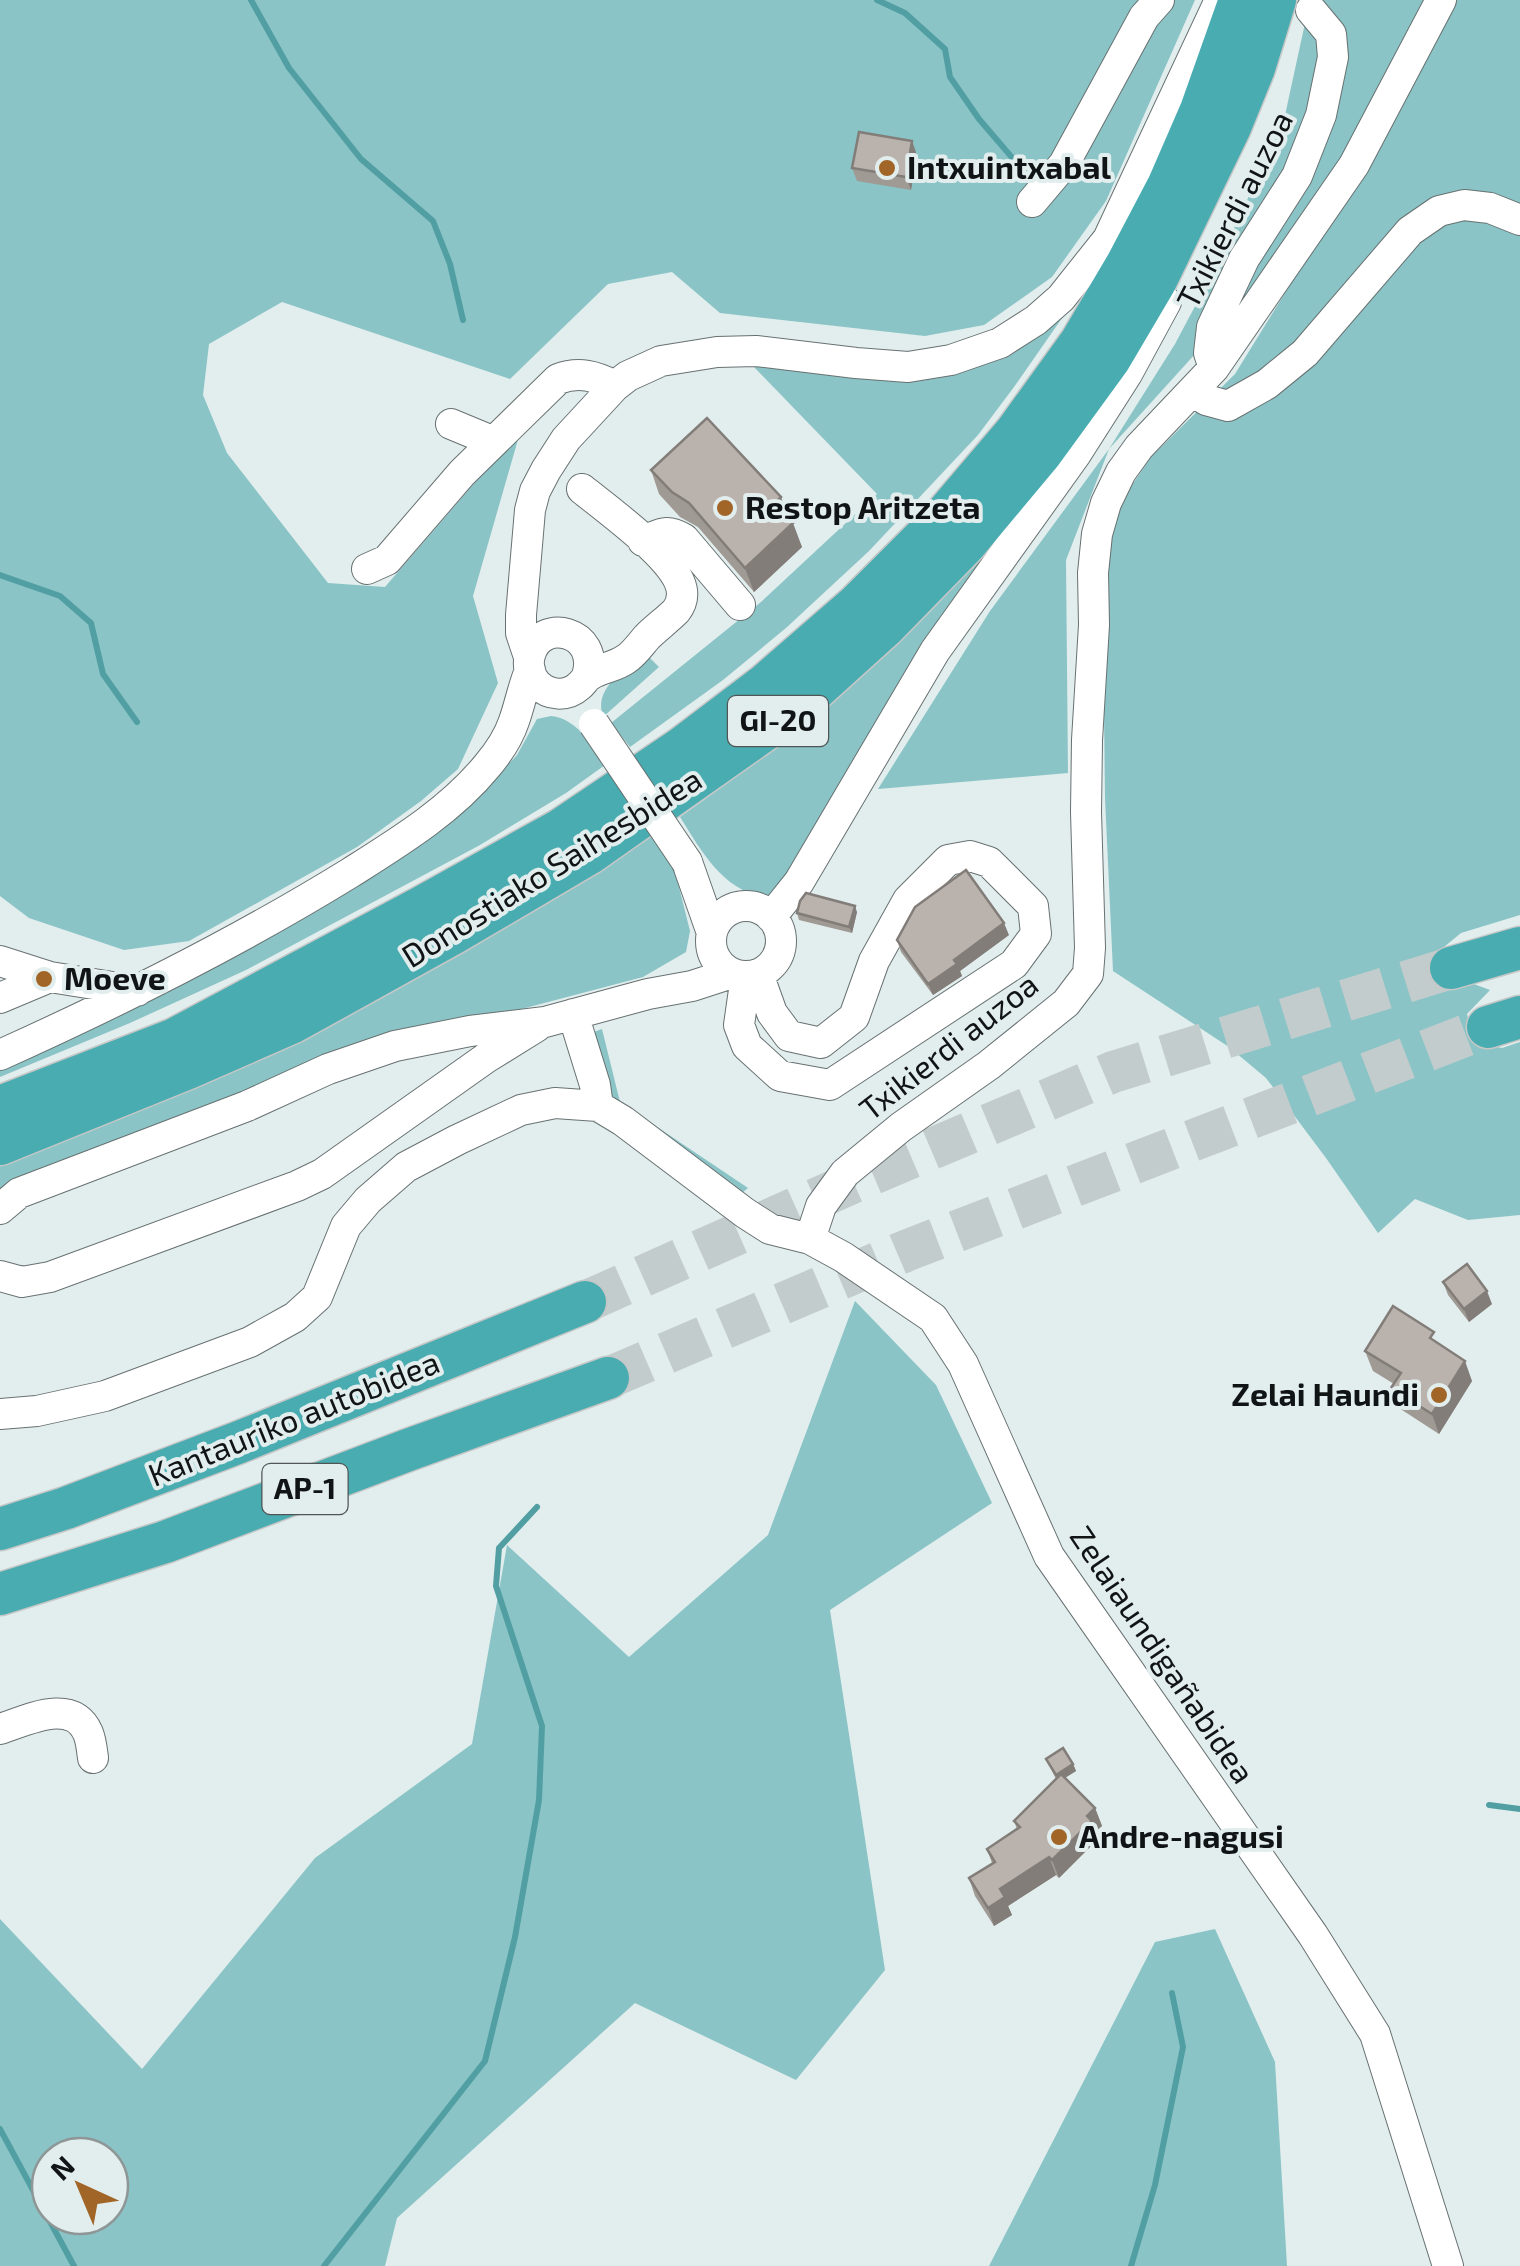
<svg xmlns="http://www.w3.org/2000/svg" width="1520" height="2266" font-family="'Exo 2',sans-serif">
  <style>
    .green { fill: #8ac4c6; fill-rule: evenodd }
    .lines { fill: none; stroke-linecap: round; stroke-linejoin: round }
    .stream { stroke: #529fa3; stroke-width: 6 }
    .highway-tunnel { stroke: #c3cccc; stroke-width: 42; stroke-dasharray: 42 21; stroke-linecap: butt }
    .minor-casing { stroke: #687171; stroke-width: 32 }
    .highway-casing { stroke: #c6c7c7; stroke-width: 45 }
    .minor { stroke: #fff; stroke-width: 30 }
    .highway { stroke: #49acb1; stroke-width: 42 }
    .minor-bridge-casing { stroke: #687171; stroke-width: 32; stroke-linecap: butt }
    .minor-bridge { stroke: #fff; stroke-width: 30 }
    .wall { fill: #a09a95 }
    .shaded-wall { fill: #827d79 }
    .building { fill: #bab3ad; stroke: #827d79; stroke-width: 2.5 }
    .poi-dot { fill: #a16527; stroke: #e2eded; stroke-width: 4 }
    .labels { text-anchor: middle; stroke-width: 8; stroke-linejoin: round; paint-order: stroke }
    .shield { fill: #e2eded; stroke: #505555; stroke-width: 2.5 }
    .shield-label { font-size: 30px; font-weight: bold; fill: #111414 }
    .poi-label { font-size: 32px; font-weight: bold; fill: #111414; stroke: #e2eded; text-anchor: start }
    .street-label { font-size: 32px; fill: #111414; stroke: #e2eded }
  </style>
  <rect width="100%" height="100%" fill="#e2eded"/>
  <path class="green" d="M0 0H1195L1106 201 1052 277 984 325 925 336 720 313 672 272 608 284 510 379 282 302 209 344 203 395 227 453 328 583 385 587 521 429 473 596 498 683 458 769 421 801 357 847 189 941 124 950 29 918 0 896Z
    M1310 0H1433L1325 189 1234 311 1109 449 1066 560 1068 773 878 789 990 611 1109 449 1175 344 1218 263 1284 120Z
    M1450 0H1520V915L1461 933 1444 947 1452 976 1490 990 1467 1014 1474 1042 1502 1048 1520 1042V1215L1468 1220 1415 1199 1378 1233 1326 1158 1266 1078 1229 1047 1113 971 1105 798 1103 623 1108 538 1126 494 1151 457 1235 374 1369 157Z
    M1069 308 1014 387 978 435 869 551 786 628 723 680 630 747 611 723 761 602 877 494 753 366 887 378H939L982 364Z
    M1007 524 780 887 765 898C722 889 702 852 680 817 768 755 855 688 931 611 957 584 982 553 1007 524Z
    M645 653 659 667 603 717C593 687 625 671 645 653Z
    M551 716C578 719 591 745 605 765L566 793 480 845 246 970 130 1023 0 1077V1069L152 999 317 911 414 849 471 803 517 755 537 719Z
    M651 835 675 871 690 931 686 952 643 977 514 1011 434 1025 0 1189V1166L140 1110 328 1023Z
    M602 1029 620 1102 748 1188 737 1197 614 1102 588 1034Z
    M855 1301 936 1385 992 1503 830 1610 885 1970 796 2080 635 2003 397 2218 385 2266H0V1919L142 2069 315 1858 472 1744 507 1545 629 1657 768 1535ZM110 2156V2216H50V2156Z
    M1215 1929 1275 2062 1287 2266H989L1155 1942Z"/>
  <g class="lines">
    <path class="stream" d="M251 0 289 68 361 159 433 221 450 264 463 320
      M877 0 905 13 945 49 950 77 979 119 1021 168
      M0 575 60 596 91 623 103 674 137 722
      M1489 1805 1520 1809
      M0 2129 74 2266
      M324 2266 485 2061 515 1937 539 1800 542 1726 496 1586 499 1548 537 1507
      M1131 2266 1155 2185 1183 2047 1172 1993"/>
    <path class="highway-tunnel" d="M585 1302 863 1178 1113 1072 1451 968
      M608 1378 908 1250 1488 1027"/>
    <defs>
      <path id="minor" d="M1032 202 1064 164 1144 17 1159 0
        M1214 368 1209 353 1212 327 1244 259 1297 176 1321 115 1333 57 1331 34 1311 10
        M1193 391 1206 400 1228 406 1267 384 1305 353 1410 231 1439 211 1464 205 1490 208 1520 220
        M451 424 492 441
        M582 489C608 510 666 552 679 581 684 592 683 602 676 611 667 620 656 628 647 637 640 645 634 654 626 659 615 667 601 668 590 675 586 677 583 683 579 686 567 697 549 696 537 684 530 677 527 665 530 655 540 616 601 631 587 676
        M643 541C661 534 666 528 684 539L740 605
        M367 569 387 560 462 473 558 379C579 371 596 376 615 386
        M529 657 521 633V615L530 510 535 491 546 470 566 439 615 386 628 376 661 361 717 352 756 351 856 363 908 367 951 360 1000 343 1036 320 1061 298 1108 239 1220 0
        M687 862 712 933
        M711 941a35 35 0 1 1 70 0a35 35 0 1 1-70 0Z
        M771 917 799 882 935 651 1076 454 1127 374 1166 302
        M0 961 50 977
        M746 976 739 1025 747 1046 780 1076 830 1085 1014 964 1036 934 1033 906 989 862 970 856 948 860 908 900 874 961 854 1017 821 1043 789 1036 772 1013 758 974
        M0 998 50 977 137 991
        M573 1014 595 1085 598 1106
        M0 1055C120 1001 238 942 350 873 399 842 450 811 487 766 498 753 509 736 514 721 520 704 523 687 530 670
        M0 1209 19 1193 247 1106 328 1069 395 1046 470 1031 545 1022 648 994 692 986 732 973
        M810 1239 821 1206 845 1173 901 1127 989 1065 1066 1003 1088 974 1090 948 1086 812 1087 740 1094 625 1093 573 1097 534 1106 503 1121 472 1139 447 1214 368 1354 165 1441 0
        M0 1276 22 1282 50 1277 297 1186 322 1174 486 1058 536 1027
        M0 1414 37 1411 105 1396 250 1342 295 1317 317 1297 346 1226 368 1200 406 1167 457 1140 521 1110 555 1103 598 1106 623 1121 745 1213 770 1229 810 1239 843 1257 933 1318 963 1364 1049 1556 1313 1935 1375 2034 1448 2266
        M0 1729C28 1720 72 1697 88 1733 91 1740 92 1750 93 1758"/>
      <path id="highway" d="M1451 968 1520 948
        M1488 1027 1520 1017
        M0 1107 175 1039 422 907 562 829 682 748 765 685 857 605 937 525 1016 432 1081 342 1127 264 1168 186 1201 110 1240 0
        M0 1144 188 1068 293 1022 452 934 588 854 790 712 884 627 966 543 1042 452 1109 360 1155 282 1230 127 1254 68 1275 0
        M0 1529 66 1508 237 1443 585 1302
        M0 1594 165 1542 408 1450 608 1378"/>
    </defs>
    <use href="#minor" class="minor-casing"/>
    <use href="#highway" class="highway-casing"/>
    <use href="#minor" class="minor"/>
    <use href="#highway" class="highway"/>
    <defs>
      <path id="minor-bridge" d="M594 724 687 862"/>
    </defs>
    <use href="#minor-bridge" class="minor-bridge-casing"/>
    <use href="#minor-bridge" class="minor-bridge"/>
  </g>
  <path class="wall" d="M917 155 911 190 857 181 852 168Z
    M651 470 788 517 802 547 754 592 698 527 680 517 659 494Z
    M857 912 852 933 799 920 797 913Z
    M1009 935 960 971 962 976 933 995 901 952 897 940Z
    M1443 1282 1492 1304 1469 1322 1448 1295Z
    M1438 1343 1472 1381 1439 1434 1399 1408 1391 1388 1394 1384 1373 1371 1365 1351Z
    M1046 1759 1073 1764 1076 1771 1065 1778 1095 1808 1102 1826 1095 1832 1098 1839 1059 1878 1056 1875 1008 1906 1012 1915 994 1926 975 1896 969 1878 992 1863 987 1849 1017 1829 1014 1821 1056 1779Z"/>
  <path class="shaded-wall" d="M912 141 917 155 911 190 906 177Z
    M781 497 790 521 775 503Z
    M793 523 802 547 754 592 745 568Z
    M855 906 857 912 852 933 849 927Z
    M1004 923 1009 935 960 971 962 976 933 995 928 984 954 960Z
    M1487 1291 1492 1304 1469 1322 1464 1309Z
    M1465 1361 1472 1381 1439 1434 1432 1414Z
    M1073 1764 1076 1771 1058 1782 1056 1775Z
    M1095 1808 1102 1826 1095 1832 1098 1839 1059 1878 1052 1860 1087 1816Z
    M1049 1857 1056 1875 1008 1906 1012 1915 994 1926 988 1908 1000 1889Z"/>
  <path class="building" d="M859 132 912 141 906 177 852 168Z
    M707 418 781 497 775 503 793 523 745 568 689 503 672 492 651 470Z
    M966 870 1004 923 954 960 957 964 928 984 897 940 915 907Z
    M806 893 855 906 849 927 797 913 800 901Z
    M1467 1264 1487 1291 1464 1309 1443 1282Z
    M1393 1306 1434 1332 1430 1338 1465 1361 1432 1414 1391 1388 1401 1373 1365 1351Z
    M1063 1748 1073 1764 1056 1775 1046 1759Z
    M1061 1774 1095 1808 1087 1816 1092 1821 1052 1860 1049 1857 1000 1889 1005 1897 988 1908 969 1878 995 1862 987 1849 1020 1827 1014 1821Z"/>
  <g class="poi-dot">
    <circle cx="887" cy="168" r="10"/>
    <circle cx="725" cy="508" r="10"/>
    <circle cx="44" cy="979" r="10"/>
    <circle cx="1439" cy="1395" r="10"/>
    <circle cx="1059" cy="1837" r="10"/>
  </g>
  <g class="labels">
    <g class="shield">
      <rect x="728" y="696" width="100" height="50" rx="8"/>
      <rect x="262.5" y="1464" width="85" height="50" rx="8"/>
    </g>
    <g class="shield-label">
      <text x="778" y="731">GI-20</text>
      <text x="305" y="1499">AP-1</text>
    </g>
    <g class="poi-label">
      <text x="907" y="179">Intxuintxabal</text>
      <text x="745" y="519">Restop Aritzeta</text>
      <text x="64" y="990">Moeve</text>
      <text x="1419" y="1406" text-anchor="end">Zelai Haundi</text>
      <text x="1079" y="1848">Andre-nagusi</text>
    </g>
    <g class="street-label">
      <text transform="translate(1235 210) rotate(-63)" y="11">Txikierdi auzoa</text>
      <text transform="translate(552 868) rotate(-32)" y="11">Donostiako Saihesbidea</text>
      <text transform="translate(949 1047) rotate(-38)" y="11">Txikierdi auzoa</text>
      <text transform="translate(294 1419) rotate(-22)" y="11">Kantauriko autobidea</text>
      <text transform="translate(1162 1655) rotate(56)" y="11">Zelaiaundigañabidea</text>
    </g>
  </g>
  <g transform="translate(80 2186) rotate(316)"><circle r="48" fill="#e2eded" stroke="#8e9696" stroke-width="2.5"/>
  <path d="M0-8L18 38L0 25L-18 38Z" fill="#a16527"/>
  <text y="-15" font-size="28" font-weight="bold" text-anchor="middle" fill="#111414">N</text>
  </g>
</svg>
